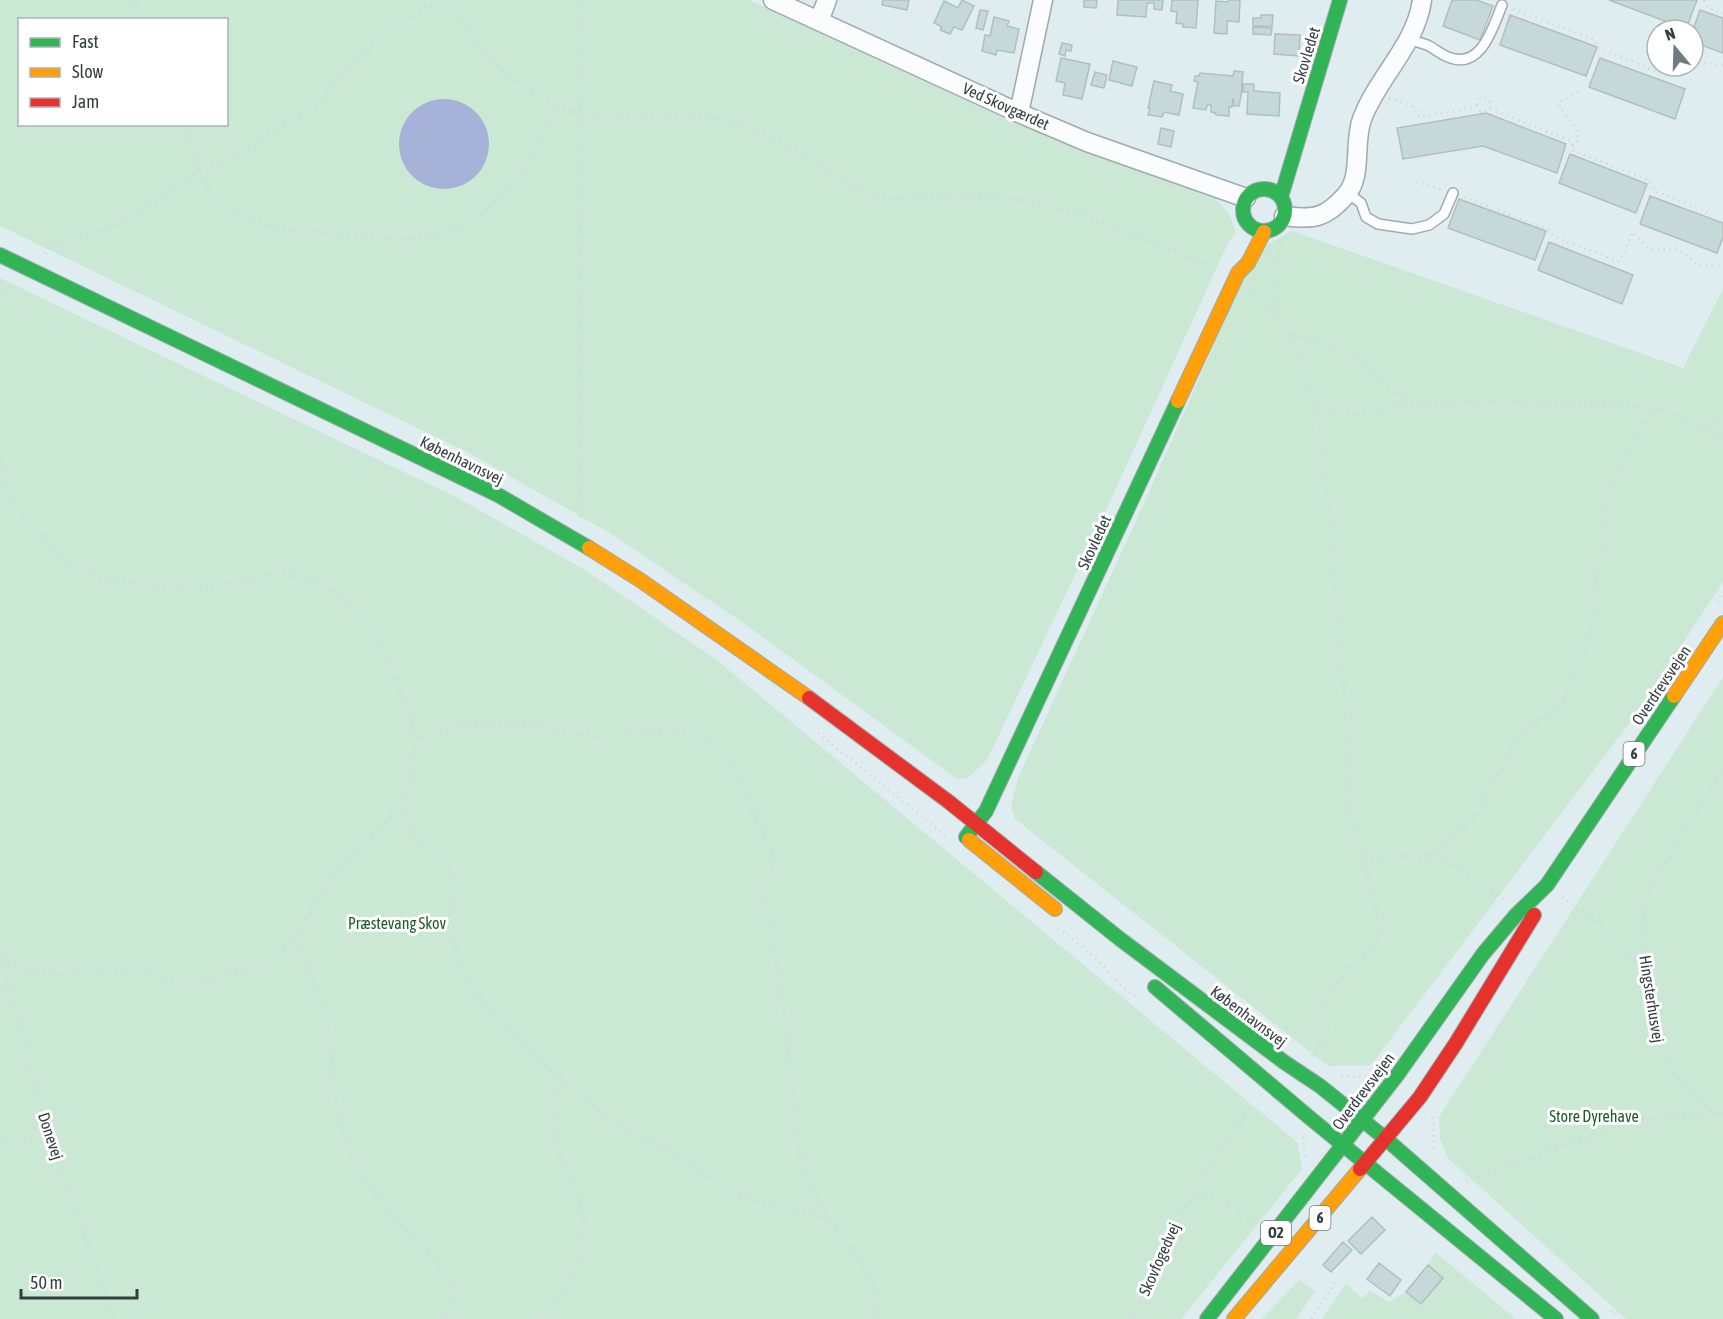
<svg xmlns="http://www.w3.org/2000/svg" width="1723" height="1319" font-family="'Asap Condensed',sans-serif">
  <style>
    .green { fill: #cae8d3; fill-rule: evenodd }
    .water { fill: #a6b2d7 }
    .building { fill: #c5d9d8; stroke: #b3bebe; stroke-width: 1.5 }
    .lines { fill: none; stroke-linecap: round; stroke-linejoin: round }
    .lane-casing { stroke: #a0aaad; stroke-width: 12 }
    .street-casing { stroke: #a0aaad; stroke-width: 21 }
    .fast-casing { stroke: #a0aaad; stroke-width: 16 }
    .slow-casing { stroke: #a0aaad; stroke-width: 16 }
    .jam-casing { stroke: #a0aaad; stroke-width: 16 }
    .path { stroke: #d6dadb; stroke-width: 3; stroke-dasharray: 1.5 4.5; stroke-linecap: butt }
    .lane { stroke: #fafcfd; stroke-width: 9 }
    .street { stroke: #fafcfd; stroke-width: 18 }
    .fast { stroke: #30b455; stroke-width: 14 }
    .slow { stroke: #ff9f0a; stroke-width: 14 }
    .jam { stroke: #e5322d; stroke-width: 14 }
    .labels { text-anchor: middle; stroke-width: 6; stroke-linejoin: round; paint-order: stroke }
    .shield { fill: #fff; stroke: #717879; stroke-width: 1.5 }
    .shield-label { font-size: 15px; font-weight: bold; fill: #343e40 }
    .street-label { font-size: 16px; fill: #343e40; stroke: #fff }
    .park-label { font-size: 16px; fill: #1b5b26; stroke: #fff }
  </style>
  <rect width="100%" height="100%" fill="#dfedf0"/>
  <path class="green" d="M0 0H749L1017 124 1215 198 1229 214 1236 233 1228 243 1113 495 987 760 968 778 957 779 742 622 608 532 469 453 0 226ZM20 20H226V124H20Z
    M1292 231 1683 368 1723 289V582L1634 717 1371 1065 1328 1066 1015 819 1011 806 1018 778 1145 501 1247 270 1268 244Z
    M0 278 456 497 587 571 718 661 1298 1143 1302 1169 1181 1319H0Z
    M1723 677V1319H1626L1448 1158 1440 1138 1439 1117Z
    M1435 1252 1516 1319H1322L1346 1284 1362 1298 1370 1291 1389 1302 1406 1292 1421 1304 1443 1278 1428 1265Z
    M1299 1280 1315 1291 1296 1319H1262Z"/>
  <path class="water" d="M399 144a45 45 0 1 1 90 0a45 45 0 1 1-90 0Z"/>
  <path class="building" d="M883 0H909L907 10 882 5Z
    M962 0 974 6 962 30 954 27 950 34 940 30 942 27 934 23 944 1 958 8Z
    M1084 0H1097L1096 8 1084 7Z
    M1118 0H1163L1162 10 1154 9V3H1147L1146 17 1117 15Z
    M1172 0H1198L1196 28 1183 27V24L1176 23 1177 12 1171 11Z
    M1228 0H1240L1239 22 1227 21V34L1214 33 1216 1 1228 2Z
    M1452 0H1476L1493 6 1480 40 1443 26Z
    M1609 0H1697L1686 29Z
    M980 10 988 11 983 30 976 28Z
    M1700 10 1723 18V53L1693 42V30Z
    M1261 15H1273L1272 26H1253V18H1261Z
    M1510 15 1597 47 1586 76 1500 45Z
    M994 17 1009 21 1007 26 1019 29 1014 53 997 50 996 55 982 51 985 35 990 36Z
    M1253 27 1272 28 1271 35 1253 34Z
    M1275 34 1300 35 1299 56 1274 54Z
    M1062 43 1072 45 1071 51 1066 50 1065 56 1059 54Z
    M1061 58 1090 64 1082 99 1063 95 1065 83 1056 81Z
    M1600 58 1685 89 1675 119 1589 87Z
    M1113 61 1137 67 1132 86 1109 80Z
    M1234 71 1243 72 1241 96 1239 106H1234L1233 98 1232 107H1229V116L1216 115 1215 113 1211 112V105H1207L1206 110 1193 108 1198 82 1194 81 1195 76H1199L1200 73 1233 76Z
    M1095 72 1107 75 1104 88 1091 85Z
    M1154 81 1172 85 1170 91 1183 94 1179 115 1164 112 1162 117 1148 115 1150 108H1148Z
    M1243 84H1254V91L1280 93 1279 116 1247 114 1248 92H1243Z
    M1486 113 1566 144 1557 173 1483 146 1403 159 1397 128Z
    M1161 128 1174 131 1171 147 1158 144Z
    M1570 154 1647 184 1636 213 1559 183Z
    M1650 196 1723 223V237L1717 253 1640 224Z
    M1459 199 1546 231 1535 260 1448 228Z
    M1549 242 1633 275 1622 304 1538 270Z
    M1372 1217 1385 1230 1361 1254 1348 1241Z
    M1343 1242 1352 1250 1331 1272 1323 1265Z
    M1379 1263 1401 1280 1390 1296 1367 1279Z
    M1428 1265 1443 1278 1421 1304 1406 1292Z"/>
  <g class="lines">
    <defs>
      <path id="lane" d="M1409 39C1415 41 1421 43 1427 45 1434 48 1440 54 1448 57 1481 71 1493 27 1502 5
        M1348 193 1361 203 1366 217 1378 224 1412 229 1429 225 1444 214 1453 193"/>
      <path id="street" d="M773 0 1019 113 1087 142 1246 198
        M819 21 827 0
        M1019 113 1043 0
        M1284 216C1314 220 1326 218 1346 195 1363 176 1353 143 1362 119 1377 78 1416 45 1422 0"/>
      <path id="fast" d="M1243 210a21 21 0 1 1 42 0a21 21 0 1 1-42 0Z
        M1281 197 1340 0
        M0 255 498 495 589 548
        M966 837 986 811 1178 401
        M1036 872 1120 939 1284 1062 1320 1086 1386 1139 1592 1319
        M1155 987 1310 1118 1556 1319
        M1207 1319 1398 1074 1483 954 1516 915 1547 885 1674 696"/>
      <path id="slow" d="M1178 401 1238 273 1248 263 1264 232
        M589 548 640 580 809 698
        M1674 696 1723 623
        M969 840 1055 909
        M1234 1319 1360 1169"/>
      <path id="jam" d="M809 698 949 802 1036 872
        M1360 1169 1420 1097 1456 1043 1534 915"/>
    </defs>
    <use href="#lane" class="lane-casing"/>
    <use href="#street" class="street-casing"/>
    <use href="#fast" class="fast-casing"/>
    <use href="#slow" class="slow-casing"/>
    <use href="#jam" class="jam-casing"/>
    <path class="path" d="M133 0 143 20
      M447 0 477 43 499 68 527 89 558 108 582 114 700 115 750 127 798 150 855 189 886 200 970 195 1021 200 1081 214 1217 269
      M1704 0 1707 7 1723 13
      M1513 9 1595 40 1599 48 1670 77 1674 66
      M1693 58 1708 64 1723 65
      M1477 105a7 7 0 1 1 14 0a7 7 0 1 1-14 0Z
      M1389 98 1414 107 1419 117 1477 107
      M1490 109 1571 141 1574 151 1649 180 1655 191 1712 214
      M186 124 197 171 212 194 238 215 278 229 396 239 422 238 469 227 502 194 521 180 558 108
      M1572 146 1578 141C1580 126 1566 118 1559 106L1561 101 1580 91
      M1416 182 1443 190
      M1464 197 1549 230 1554 237 1618 261H1620L1633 232 1643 244 1652 250 1678 249 1689 257 1693 262 1702 266 1721 265 1723 263
      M45 254 49 245 104 230 139 213 197 171 240 154 274 130 317 106 339 76 365 54 390 28 439 0
      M1251 289C1290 321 1300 363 1318 409L1356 415 1411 403 1497 401 1618 404 1669 412 1710 430 1723 438
      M0 296 19 285
      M1278 317 1273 287 1281 244
      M1289 333 1354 355 1369 372 1410 402
      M1705 428 1723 414
      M0 458 4 481 13 502 26 520 72 565 101 577 142 585 180 588 220 586 280 573 308 579 339 594 375 638 409 713 417 739 412 776 399 803 384 825 328 881 293 942 258 965 195 985 169 983 141 971 106 970 56 976 28 970 3 960
      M580 517 581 0
      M1717 602 1723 593
      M818 733 946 836
      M417 739C436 734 456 726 475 724 496 722 519 722 539 725 557 728 575 735 593 736 639 740 688 717 725 753L776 860 766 883 765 904 782 997 800 1155 808 1181 828 1217 869 1274 878 1298V1319
      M1723 769 1666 860 1648 893 1642 929 1644 973 1661 1053 1679 1081 1714 1113 1723 1115
      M399 803 411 832 453 873V891L448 929 466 973 485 1006 547 1068 618 1126 666 1149 734 1194 812 1215 828 1217
      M1426 857 1468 824 1485 806 1489 787 1495 776 1505 767 1511 749 1524 729 1559 708 1565 698 1586 646 1600 597 1596 580 1602 560 1601 529 1614 483 1622 460 1635 436 1644 422 1661 411
      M1365 860 1398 856 1442 857 1503 899
      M1562 897 1600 923 1643 971
      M1058 928 1097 959 1117 981 1136 997
      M293 942 303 953 327 1021 338 1114 357 1171 392 1215 436 1261 457 1296 445 1319
      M0 948 48 1133 114 1319
      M0 992 9 984
      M1312 1056 1328 1035 1325 1000 1350 967 1367 953 1377 938 1378 929 1376 905 1347 802 1344 686 1326 476 1318 409
      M1341 1076 1368 1077
      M1433 1117 1434 1154
      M1303 1137 1305 1157
      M0 1141C16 1145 33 1138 48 1133
      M1466 1181 1628 1122 1714 1113
      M1199 1195C1221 1196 1237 1210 1255 1223
      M1611 1310 1620 1319
      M542 1319 571 1279 578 1259 585 1224 579 1201 559 1154 555 1098 563 1081
      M1132 1319C1154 1279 1160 1223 1199 1195L1201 1178 1247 1112
      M1311 1319 1336 1281"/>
    <use href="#lane" class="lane"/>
    <use href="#street" class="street"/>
    <use href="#fast" class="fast"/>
    <use href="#slow" class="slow"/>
    <use href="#jam" class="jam"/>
  </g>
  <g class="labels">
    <g class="shield">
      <rect x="1623.5" y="742" width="21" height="24" rx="4.5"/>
      <rect x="1309.5" y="1206" width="21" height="24" rx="4.5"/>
      <rect x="1261" y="1221" width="30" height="24" rx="4.5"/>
    </g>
    <g class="shield-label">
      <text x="1634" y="759">6</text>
      <text x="1320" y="1223">6</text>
      <text x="1276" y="1238">O2</text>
    </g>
    <g class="street-label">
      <text transform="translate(1306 55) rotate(-73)" y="6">Skovledet</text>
      <text transform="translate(1006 106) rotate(24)" y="6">Ved Skovgærdet</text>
      <text transform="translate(462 460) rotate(26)" y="6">Københavnsvej</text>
      <text transform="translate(1094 542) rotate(-65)" y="6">Skovledet</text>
      <text transform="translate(1661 685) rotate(-56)" y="6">Overdrevsvejen</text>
      <text transform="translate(1652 999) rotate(81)" y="6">Hingsterhusvej</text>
      <text transform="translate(1249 1016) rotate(37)" y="6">Københavnsvej</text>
      <text transform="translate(1363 1091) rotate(-53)" y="6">Overdrevsvejen</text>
      <text transform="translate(51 1136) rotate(72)" y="6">Donevej</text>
      <text transform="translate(1159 1259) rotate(-66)" y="6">Skovfogedvej</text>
    </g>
    <g class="park-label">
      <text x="397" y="929">Præstevang Skov</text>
      <text x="1594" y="1122">Store Dyrehave</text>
    </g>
  </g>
  <rect x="18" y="18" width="210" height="108" fill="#ffffff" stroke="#aeb2b3" stroke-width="1.5"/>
  <rect x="30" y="38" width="30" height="9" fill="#30b455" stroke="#aeb2b3" stroke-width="1.5"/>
  <text x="72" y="48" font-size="18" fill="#343e40">Fast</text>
  <rect x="30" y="68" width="30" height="9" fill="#ff9f0a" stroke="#aeb2b3" stroke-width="1.5"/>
  <text x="72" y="78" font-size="18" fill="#343e40">Slow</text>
  <rect x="30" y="98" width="30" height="9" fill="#e5322d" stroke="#aeb2b3" stroke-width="1.5"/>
  <text x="72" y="108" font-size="18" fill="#343e40">Jam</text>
  <g transform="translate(1675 48) rotate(341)"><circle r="28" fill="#ffffff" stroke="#aeb2b3" stroke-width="1.5"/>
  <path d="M0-4.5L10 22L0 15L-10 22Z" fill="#707b7e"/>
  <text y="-9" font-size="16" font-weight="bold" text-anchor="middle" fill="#343e40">N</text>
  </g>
  <path d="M21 1289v9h116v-9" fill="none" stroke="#343e40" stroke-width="3"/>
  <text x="30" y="1289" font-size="18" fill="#343e40" stroke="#ffffff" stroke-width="4.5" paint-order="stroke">50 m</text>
</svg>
